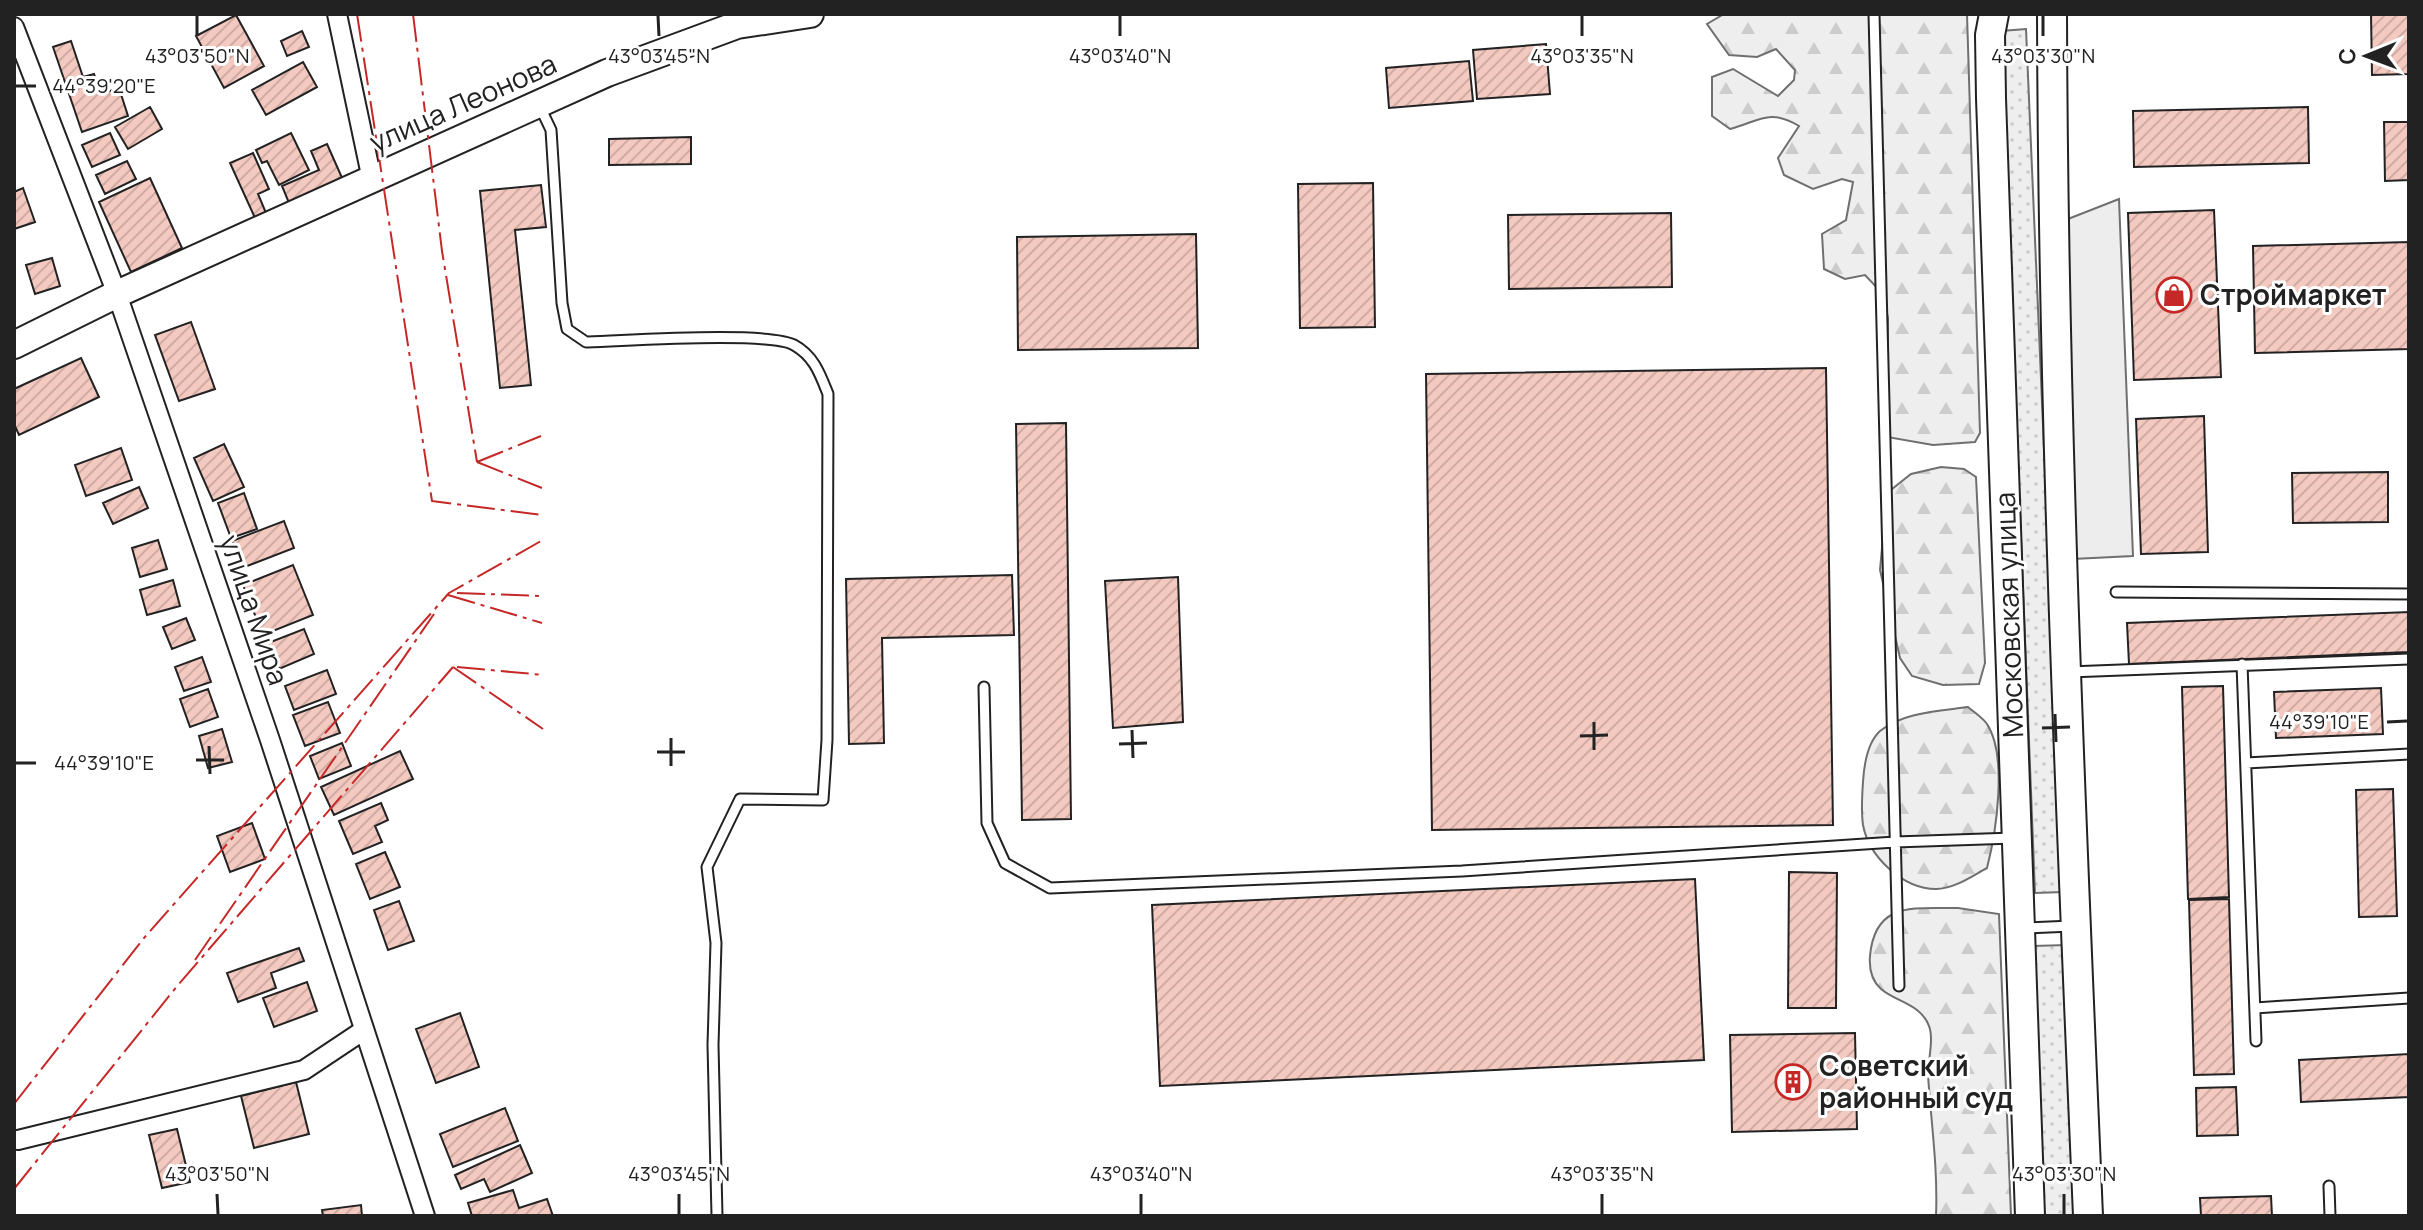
<svg xmlns="http://www.w3.org/2000/svg" width="2423" height="1230" font-family="Manrope,sans-serif">
  <style>
    .grass { fill: url(#grass-dots); stroke: #6f6f6f; stroke-width: 2 }
    .forest { fill: url(#forest-firs); stroke: #6f6f6f; stroke-width: 2 }
    .parking { fill: #ededed; stroke: #6f6f6f; stroke-width: 2 }
    .building { fill: url(#building-hatch); stroke: #222; stroke-width: 2 }
    .lines { fill: none; stroke-linecap: round; stroke-linejoin: round }
    .lane-casing { stroke: #222; stroke-width: 13 }
    .street-casing { stroke: #222; stroke-width: 22 }
    .secondary-casing { stroke: #222; stroke-width: 30 }
    .primary-casing { stroke: #222; stroke-width: 32 }
    .lane { stroke: #fff; stroke-width: 9 }
    .street { stroke: #fff; stroke-width: 18 }
    .secondary { stroke: #fff; stroke-width: 26 }
    .primary { stroke: #fff; stroke-width: 28 }
    .power { stroke: #c62828; stroke-width: 2; stroke-dasharray: 28 6 4 6; stroke-linecap: butt }
    .ticks { fill: none; stroke: #222; stroke-width: 3 }
    .labels { text-anchor: middle; stroke-width: 6; stroke-linejoin: round; paint-order: stroke }
    .street-label { font-size: 28px; fill: #222; stroke: #fff }
    .poi-label { font-size: 28px; font-weight: bold; fill: #222; stroke: #fff; text-anchor: start }
    .ticks-label { font-size: 20px; text-anchor: middle; fill: #222; stroke: #fff; stroke-width: 6; stroke-linejoin: round; paint-order: stroke }
  </style>
  <defs>
    <pattern id="grass-dots" width="8" height="8" patternUnits="userSpaceOnUse" patternTransform="scale(2)"><rect width="8" height="8" fill="#eee"/><path d="M2 2h.1M6 6h.1" fill="none" stroke="#ccc" stroke-width="1.8" stroke-linecap="round"/></pattern>
    <pattern id="forest-firs" width="22" height="20" patternUnits="userSpaceOnUse" patternTransform="scale(2)"><rect width="22" height="20" fill="#eee"/><path d="M5 1l3.5 6h-7zM16 11l3.5 6h-7z" fill="#ccc"/></pattern>
    <pattern id="building-hatch" width="6" height="6" patternUnits="userSpaceOnUse" patternTransform="scale(2)"><rect width="6" height="6" fill="#f3c9c0"/><path d="M-1 1l2-2M0 6l6-6M5 7l2-2" fill="none" stroke="#d0aca5"/></pattern>
  </defs>
  <rect width="100%" height="100%" fill="#fff"/>
  <path class="grass" d="M2026 29 2063 892 2035 893 2001 31Z
    M2067 945 2077 1216H2041L2031 946Z"/>
  <path class="forest" d="M1724 14H1967L1980 433 1975 442 1933 445 1887 437 1888 318 1883 294 1865 275 1845 279 1824 269 1822 234 1846 220 1853 182 1842 179 1813 189 1784 175 1778 158 1799 126C1770 108 1759 121 1730 129L1712 116V77L1733 69 1778 96 1794 80 1795 70 1776 49 1757 57 1729 55 1707 24Z
    M1941 467 1964 469 1976 477 1985 663 1979 684 1943 685 1912 676 1900 658 1880 570 1887 493 1911 474Z
    M1968 707C1974 712 1983 718 1987 724 2008 756 1996 833 1987 868 1972 876 1954 889 1936 889 1903 889 1869 857 1863 825 1861 811 1862 796 1863 782 1864 765 1867 743 1880 731 1903 712 1940 711 1968 707Z
    M1958 908 1999 914 2011 1216H1936C1938 1168 1931 1122 1928 1075 1928 1061 1934 1039 1929 1026 1921 1004 1896 1002 1881 989 1871 980 1869 968 1870 956 1875 900 1915 909 1958 908Z"/>
  <path class="parking" d="M2119 199 2133 556 2073 559 2068 219Z"/>
  <path class="building" d="M2371 14H2409V74L2372 75Z
    M236 15 264 66 224 88 196 36Z
    M302 31 309 47 287 56 281 41Z
    M71 41 83 77 94 74 101 94 119 88 128 116 82 132 53 47Z
    M1546 44 1550 94 1477 99 1473 50Z
    M1469 61 1473 101 1389 108 1386 68Z
    M303 62 317 87 266 115 252 90Z
    M150 107 162 129 128 149 115 127Z
    M2308 107 2309 163 2134 167 2133 111Z
    M2384 122H2409V180L2385 181Z
    M110 133 120 155 92 167 82 145Z
    M291 133 309 170 279 185 267 161 262 163 256 150Z
    M691 137V164L609 165V139Z
    M327 144 343 180 289 203 282 186 319 170 311 151Z
    M253 153 269 189 258 194 266 213 255 218 230 163Z
    M127 161 136 179 105 194 96 175Z
    M150 178 182 248 131 272 99 202Z
    M1373 183 1375 327 1300 328 1298 184Z
    M541 185 546 227 515 230 531 385 500 388 480 191Z
    M23 188 35 222 14 229V192Z
    M2214 210 2221 377 2134 380 2128 213Z
    M1671 213 1672 287 1509 289 1508 215Z
    M1196 234 1198 348 1018 350 1017 237Z
    M2409 242V349L2255 353 2253 246Z
    M52 258 60 286 35 294 26 265Z
    M191 322 215 389 179 401 155 335Z
    M81 358 99 397 19 435 14 424V389Z
    M1826 368 1833 825 1432 830 1426 374Z
    M2204 416 2208 552 2141 554 2136 419Z
    M1066 423 1071 819 1022 820 1016 424Z
    M224 444 244 487 213 501 194 458Z
    M121 448 132 480 86 496 75 465Z
    M2388 472V522L2293 523 2292 473Z
    M139 487 148 508 113 524 103 503Z
    M244 493 257 529 231 538 218 503Z
    M284 521 294 548 242 568 232 541Z
    M158 540 167 569 140 577 132 548Z
    M293 565 313 615 263 635 243 585Z
    M1012 575 1014 635 882 638 884 743 849 744 846 579Z
    M1178 577 1183 722 1113 728 1105 581Z
    M173 580 180 606 147 615 140 590Z
    M2409 612V652L2129 664 2127 623Z
    M186 618 195 640 172 649 163 627Z
    M304 629 314 654 279 669 268 643Z
    M202 657 211 682 184 691 175 667Z
    M327 670 336 694 294 710 285 686Z
    M2223 686 2229 897 2188 899 2182 687Z
    M2381 688 2383 734 2276 738 2274 692Z
    M208 689 218 717 190 727 180 699Z
    M328 702 340 733 305 746 293 715Z
    M222 729 232 762 208 768 199 736Z
    M342 743 351 766 319 779 310 756Z
    M400 751 413 779 334 815 321 787Z
    M2393 789 2397 916 2359 917 2356 790Z
    M381 803 388 820 375 826 382 842 353 854 339 821Z
    M252 823 265 859 230 872 217 836Z
    M385 852 400 887 370 899 356 864Z
    M1789 872 1837 873 1836 1008H1788Z
    M1695 879 1704 1060 1160 1086 1152 905Z
    M2229 899 2234 1074 2194 1075 2189 900Z
    M399 901 414 941 388 950 374 910Z
    M299 948 304 961 271 973 276 988 238 1002 227 973Z
    M307 982 317 1011 274 1027 263 998Z
    M460 1013 479 1067 436 1083 416 1029Z
    M1855 1033 1857 1129 1732 1132 1730 1035Z
    M2409 1054V1097L2301 1102 2299 1060Z
    M296 1082 309 1134 254 1148 241 1096Z
    M2236 1087 2238 1135 2197 1136 2196 1088Z
    M505 1108 518 1141 453 1167 440 1134Z
    M177 1129 190 1182 162 1188 149 1135Z
    M520 1145 532 1173 490 1192 484 1179 461 1189 455 1175Z
    M513 1190 519 1208 547 1199 553 1216H472L468 1203Z
    M2271 1196 2272 1216H2201L2200 1198Z
    M361 1205 362 1216H323L322 1210Z"/>
  <g class="lines">
    <defs>
      <path id="lane" d="M1874 14 1899 986
        M540 107 551 130 562 303 567 329 586 342C624 341 769 331 794 345 814 356 820 374 828 394L827 740 823 800 740 799 707 867 716 943 713 1045 717 1216
        M2116 592 2409 594
        M2242 664 2256 1041
        M2069 672 2409 659
        M984 687 987 823 1005 863 1050 888 1462 871 1895 842 2014 838
        M2246 763 2409 754
        M2023 928 2072 926
        M2255 1008 2409 998
        M2329 1186 2330 1216"/>
      <path id="street" d="M337 14 372 180
        M14 27 117 294 270 740 425 1216
        M18 1140 304 1070 364 1030"/>
      <path id="secondary" d="M14 345 117 294 607 73 737 25 810 14"/>
      <path id="primary" d="M1994 14 1990 35 1991 98 2030 1216
        M2052 14C2053 415 2071 816 2088 1216"/>
    </defs>
    <use href="#lane" class="lane-casing"/>
    <use href="#street" class="street-casing"/>
    <use href="#secondary" class="secondary-casing"/>
    <use href="#primary" class="primary-casing"/>
    <use href="#lane" class="lane"/>
    <use href="#street" class="street"/>
    <use href="#secondary" class="secondary"/>
    <use href="#primary" class="primary"/>
    <path class="power" d="M357 14 432 501 543 515
      M413 14 442 251 477 462
      M477 462 542 488
      M477 462 541 436
      M457 593 542 596
      M448 595 542 623
      M453 667 543 729
      M457 667 544 675
      M195 960 434 614
      M14 1104 144 938 449 593 541 541
      M14 1189 178 985 453 667"/>
  </g>
  <path class="ticks" d="M197 16V36M658 16 659 36M1120 16V36M1582 16V36M2043 16V36M16 86H36M2055 714 2056 742M1594 722V750M2387 722 2407 721M2042 728 2070 727M1132 730 1133 758M1580 736 1608 735M671 738V766M1119 744 1147 743M209 746 210 774M657 752H685M196 760H224M16 763H36M217 1194 218 1214M679 1194V1214M1141 1194V1214M1602 1194V1214M2064 1194V1214"/>
  <defs>
    <symbol id="shop-ring" viewBox="-11 -11 22 22"><circle r="9.5" fill="#fff" stroke="#c62828" stroke-width="1.5"/><path d="M-5-2.5h2.3a2.7 3.5 0 0 1 5.4 0H5L5.5 6h-11ZM-1.5-2.5h3a1.5 2.3 0 0 0-3 0Z" fill="#c62828"/></symbol>
    <symbol id="building-ring" viewBox="-11 -11 22 22"><circle r="9.5" fill="#fff" stroke="#c62828" stroke-width="1.5"/><path d="M-4-6H4V6H1V3H-1V6H-4ZM-2.5-4.3h1.7v1.8h-1.7ZM.8-4.3h1.7v1.8H.8ZM-2.5-1h1.7V.8h-1.7ZM.8-1h1.7V.8H.8Z" fill="#c62828"/></symbol>
  </defs>
  <g fill-rule="evenodd">
    <use href="#shop-ring" x="2154" y="275" width="40" height="40"/>
    <use href="#building-ring" x="1773" y="1062" width="40" height="40"/>
  </g>
  <g class="labels">
    <g class="street-label">
      <text transform="translate(463 103) rotate(-24)" y="10">улица Леонова</text>
      <text transform="translate(254 610) rotate(71)" y="10">улица Мира</text>
      <text transform="translate(2009 615) rotate(-92)" y="10">Московская улица</text>
    </g>
    <g class="poi-label">
      <text x="2200" y="305">Строймаркет</text>
      <text x="1819" y="1076">Советский<tspan x="1819" dy="32">районный суд</tspan></text>
    </g>
  </g>
  <g class="ticks-label">
    <text x="197" y="63">43°03'50"N</text>
    <text x="659" y="63">43°03'45"N</text>
    <text x="1120" y="63">43°03'40"N</text>
    <text x="1582" y="63">43°03'35"N</text>
    <text x="2043" y="63">43°03'30"N</text>
    <text x="104" y="93">44°39'20"E</text>
    <text x="2319" y="729">44°39'10"E</text>
    <text x="104" y="770">44°39'10"E</text>
    <text x="217" y="1181">43°03'50"N</text>
    <text x="679" y="1181">43°03'45"N</text>
    <text x="1141" y="1181">43°03'40"N</text>
    <text x="1602" y="1181">43°03'35"N</text>
    <text x="2064" y="1181">43°03'30"N</text>
  </g>
  <rect width="2423" height="1230" fill="none" stroke="#222222" stroke-width="32"/>
  <g transform="translate(2367 56) rotate(269)" stroke="#ffffff" stroke-width="6" paint-order="stroke">
  <path d="M0-6L14 30L0 20L-14 30Z" fill="#222222"/>
  <text y="-12" font-size="22" font-weight="bold" text-anchor="middle" fill="#222222">С</text>
  </g>
</svg>
